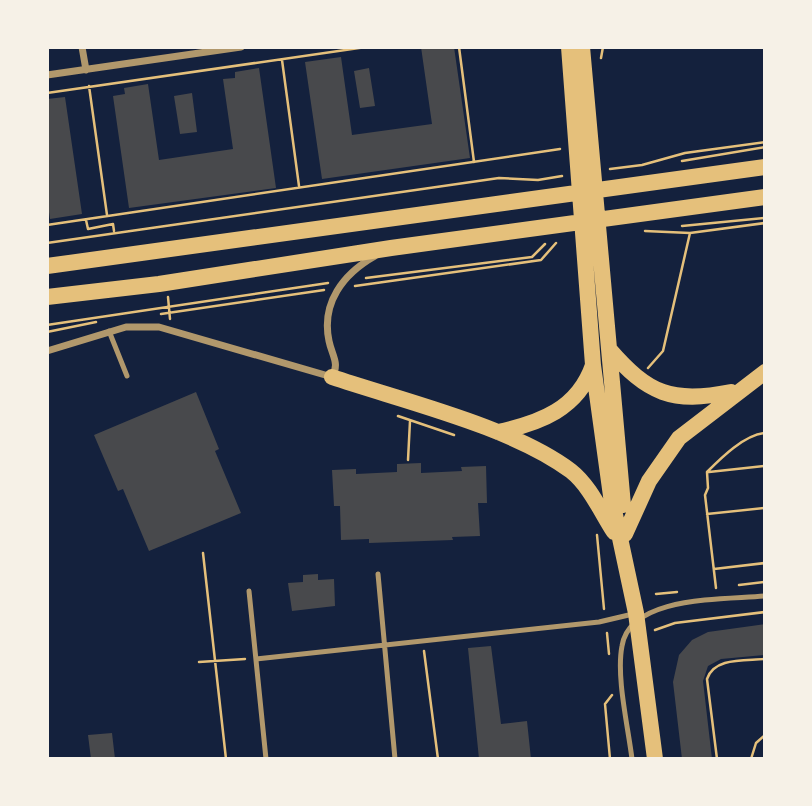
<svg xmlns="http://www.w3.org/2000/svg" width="812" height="806" font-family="Raleway,sans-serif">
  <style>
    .building { fill: #48494c }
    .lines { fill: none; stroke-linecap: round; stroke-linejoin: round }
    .path { stroke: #e5c07b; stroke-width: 2.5 }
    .service { stroke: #b1986c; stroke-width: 5 }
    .minor { stroke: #b1986c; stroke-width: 7 }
    .primary { stroke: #e5c07b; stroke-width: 16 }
  </style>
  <rect width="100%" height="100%" fill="#14213d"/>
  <path class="building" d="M421 47H454L470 158 322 179 305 62 341 57 352 135 432 124Z
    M259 68 276 188 129 208 113 96 125 94 124 88 148 84 159 160 233 149 223 79 235 78V72Z
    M369 68 375 106 360 108 354 71Z
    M192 93 197 132 180 134 174 96Z
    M65 97 82 214 50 219 47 198V99Z
    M196 392 219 449 215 451 241 513 149 551 123 489 118 491 94 435Z
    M421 463V473L462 471 461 467 486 466 487 503H478L480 536 452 537 453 540 369 543V539L341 540 340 506H334L332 470 356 469V474L397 472V464Z
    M318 574V580L334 579 335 606 292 611 288 583 303 582V575Z
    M765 624V655L721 659 708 666 703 681 712 759H682L673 682 679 655 692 640 708 632Z
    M491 646 501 724 527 721 531 759H479L468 648Z
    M112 733 115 759H91L88 735Z"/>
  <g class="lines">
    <path class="path" d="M459 47 474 162
      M601 58 603 47
      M282 60 299 186
      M89 86 107 215
      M47 93 366 47
      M682 161 765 147
      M610 169 642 165 685 153 765 142
      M86 220 88 229 113 224 114 231
      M47 225 560 149
      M682 226 765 218
      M645 231 690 233 765 223
      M47 243 499 178 538 180 562 176
      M366 278 532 257 545 244
      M355 286 541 260 556 243
      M168 297 170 319
      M161 314 324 290
      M47 325 328 283
      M47 332 96 322
      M648 368 663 351 690 233
      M398 416 454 435
      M408 460 410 421
      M709 472 765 466
      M707 514 765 508
      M597 535 604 609
      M203 553 226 759
      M714 569 765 563
      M739 585 765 582
      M716 588 705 495 708 488 707 472C721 458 744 435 765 433
      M656 594 677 592
      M655 630 675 623 765 612
      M607 633 609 654
      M424 651 438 759
      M199 662 245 659
      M610 759 605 704 612 695
      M717 759 707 679C714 657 745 661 765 659
      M751 759 756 743 765 735"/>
    <path class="service" d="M109 331 127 376
      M378 574 395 759
      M249 591 266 759
      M256 659 599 622 633 614
      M632 759C628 726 616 677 622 646 630 595 725 600 765 596"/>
    <path class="minor" d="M82 47 86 70
      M47 75 241 47
      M47 351 126 327H159L332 377C340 363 332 356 329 341 321 303 343 274 375 256"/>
    <path class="primary" d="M569 47 593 365 611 496 636 613 655 759
      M582 47 623 505
      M47 266 765 167
      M47 297 159 284 391 248 765 197
      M609 349C648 394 672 404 731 392
      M332 377C403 401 513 427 571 471 590 486 601 512 614 532
      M498 432C540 423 578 409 593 365
      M625 534 649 481 679 438 765 372"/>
  </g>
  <rect width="812" height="806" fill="none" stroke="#f6f1e7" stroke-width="98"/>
</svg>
